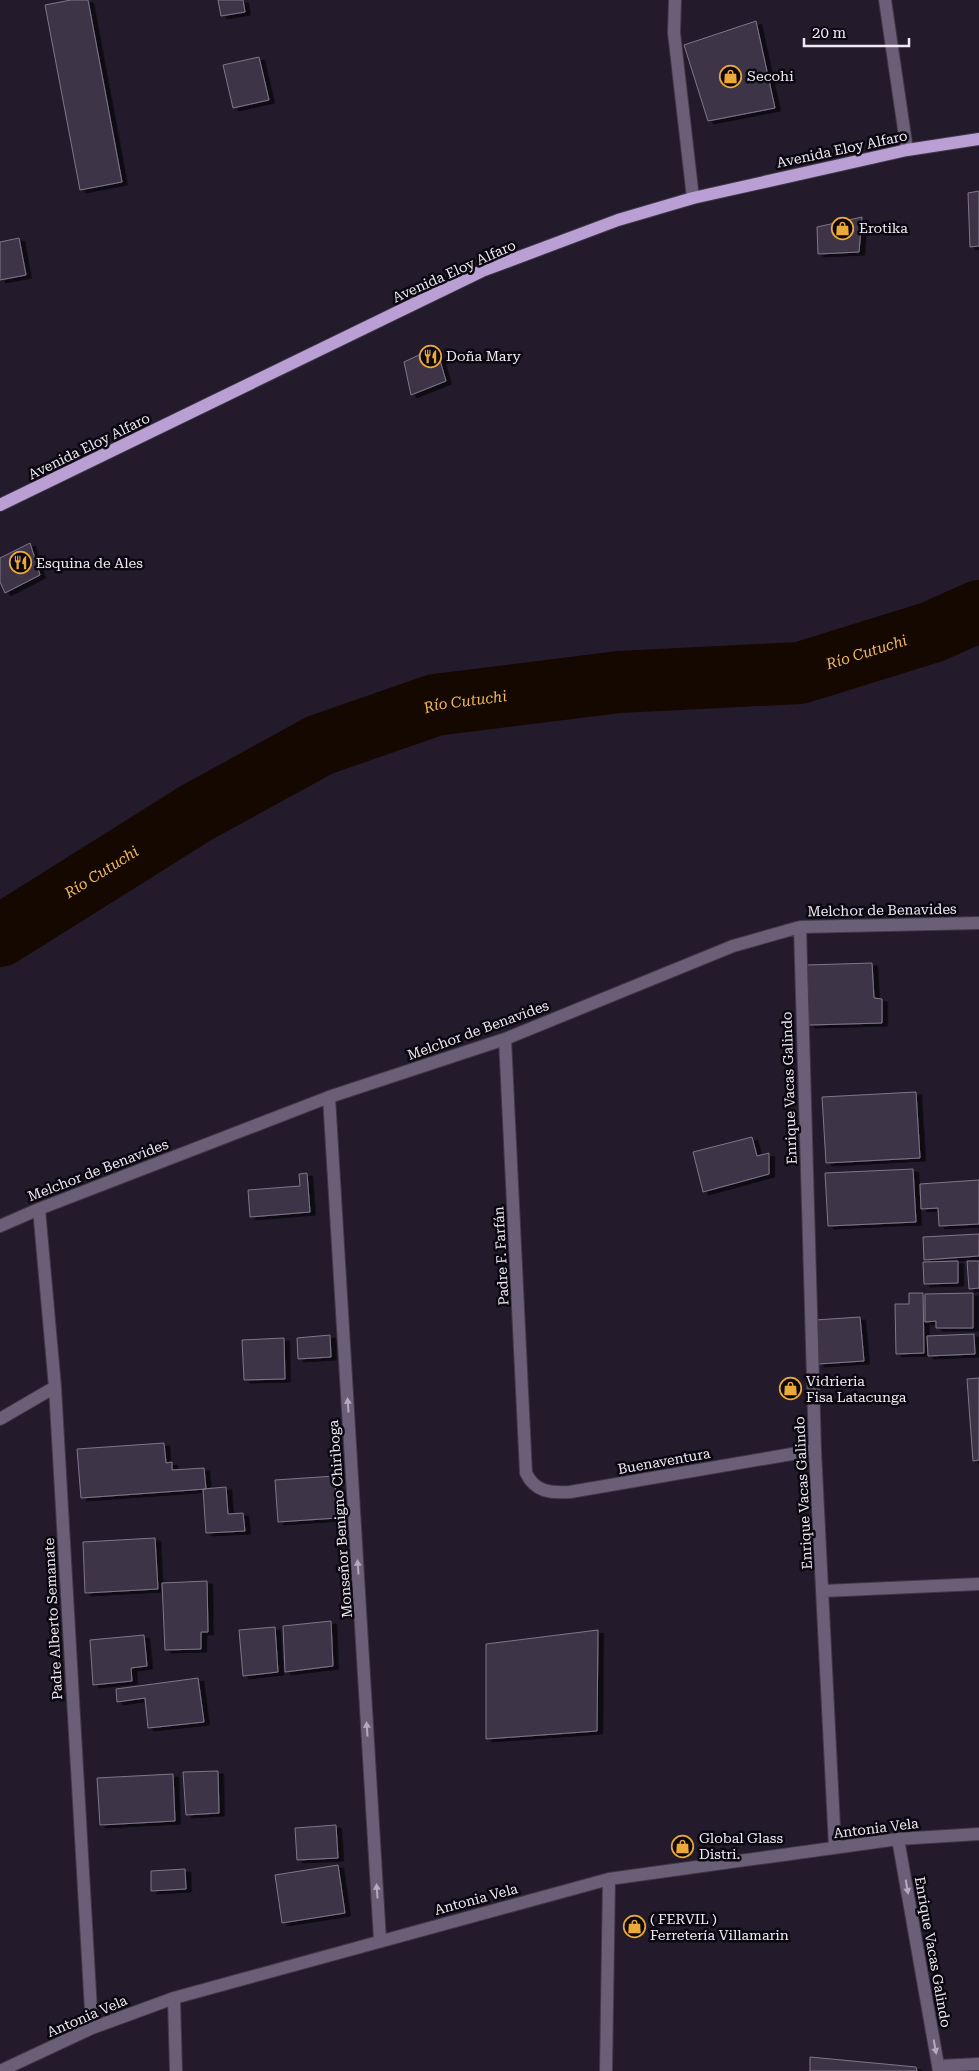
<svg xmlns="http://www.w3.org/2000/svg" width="979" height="2071" font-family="'Roboto Serif',serif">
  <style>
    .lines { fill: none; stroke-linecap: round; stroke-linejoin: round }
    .river { stroke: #140800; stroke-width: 62 }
    .building { fill: #3d3447; stroke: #80768b; filter: url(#shadow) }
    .lane-casing { stroke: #3f3848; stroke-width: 14 }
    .street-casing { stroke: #3f3848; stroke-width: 14 }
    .primary-casing { stroke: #3f3848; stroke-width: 14 }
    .lane { stroke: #6b5f78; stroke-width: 12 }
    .street { stroke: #6b5f78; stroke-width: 12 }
    .primary { stroke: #b99fd4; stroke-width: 12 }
    .oneway { fill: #b3abbd }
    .labels { text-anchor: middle; stroke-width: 5; stroke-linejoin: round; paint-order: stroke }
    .poi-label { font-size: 14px; fill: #eee9f5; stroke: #0b070f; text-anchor: start }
    .street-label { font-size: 14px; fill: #eee9f5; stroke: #0b070f }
    .water-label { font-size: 15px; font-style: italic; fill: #f0b65f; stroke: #0b070f }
  </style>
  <defs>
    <filter id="shadow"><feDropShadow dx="5.5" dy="3" stdDeviation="0" flood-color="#0009"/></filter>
  </defs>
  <rect width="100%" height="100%" fill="#231b2c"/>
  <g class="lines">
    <path class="river" id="s1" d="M0 936 196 813 320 745 435 705 619 682 800 673 932 632 979 611"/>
  </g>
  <path class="building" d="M71 0H88L122 182 80 190 45 5Z
    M218 0H243L245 12 221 16Z
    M756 21 775 108 708 121 684 45Z
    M259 57 269 100 233 108 223 65Z
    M979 191V246L970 247 968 193Z
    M862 217 859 252 818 254 817 227Z
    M19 238 26 275 0 280V242Z
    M436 347 446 381 411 395 404 362Z
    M30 543 40 575 5 593 0 582V558Z
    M872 963 874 998 882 999V1023L809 1025 807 965Z
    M916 1092 920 1158 826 1163 822 1097Z
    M752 1137 757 1156 769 1153V1174L703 1192 693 1152Z
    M913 1169 916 1222 828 1226 825 1173Z
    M307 1173 310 1212 250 1217 248 1190 300 1186 299 1174Z
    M979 1180V1224L939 1226 938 1208 921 1209 920 1184Z
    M979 1234V1256L924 1260 923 1237Z
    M958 1261V1283L924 1284 923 1262Z
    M967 1261H979V1288L969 1289Z
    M909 1293H923L924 1353 896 1354 895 1304H909Z
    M973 1293V1328H936V1321L925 1322V1294Z
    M860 1317 864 1361 818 1364 815 1320Z
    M974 1334 975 1354 928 1356 927 1336Z
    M330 1335 331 1357 298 1359 297 1338Z
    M284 1338 285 1379 244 1380 242 1340Z
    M979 1378V1460L973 1461 967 1379Z
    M164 1443 166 1463 172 1462V1470L204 1468 206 1489 81 1498 77 1449Z
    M335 1476 337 1518 278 1522 275 1480Z
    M226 1487 228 1514 243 1513 245 1531 206 1533 203 1489Z
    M155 1538 158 1589 85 1593 83 1542Z
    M207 1581 208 1632H201V1649L165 1650 162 1583Z
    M331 1621 333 1666 285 1672 283 1626Z
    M275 1627 278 1672 243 1676 239 1630Z
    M598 1630 597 1731 486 1739V1644Z
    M144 1635 147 1666 131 1668 132 1681 93 1685 90 1640Z
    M198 1678 204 1722 148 1728 145 1698 117 1702 116 1689Z
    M218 1771 219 1813 186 1815 183 1772Z
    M173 1774 175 1821 100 1825 97 1778Z
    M336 1825 338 1858 297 1860 295 1828Z
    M338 1865 345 1913 282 1923 275 1875Z
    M185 1869 186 1889 151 1891V1871Z
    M810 2057 916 2067 917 2071H810Z"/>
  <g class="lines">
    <defs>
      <path id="lane" d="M675 0 674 33 693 198
        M885 0 907 150"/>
      <path id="street" d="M800 927 815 1450 835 1847
        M505 1039 526 1473C535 1492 550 1493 570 1492L815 1450
        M329 1097 380 1940
        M39 1209 55 1387 92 2028
        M0 1226 39 1209 329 1097 505 1039 733 946 800 927 979 923
        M0 1419 55 1387
        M823 1591 979 1584
        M898 1839 939 2071
        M174 1998 176 2071
        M939 2066 979 2064
        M0 2071 92 2028 174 1998 609 1879 898 1839 979 1834
        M606 2071 609 1879"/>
      <path id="primary" d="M0 505 482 271 618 220 693 198 907 150 979 139"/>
    </defs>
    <use href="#lane" class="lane-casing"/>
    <use href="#street" class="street-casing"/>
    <use href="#primary" class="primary-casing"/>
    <use href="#lane" class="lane"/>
    <use href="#street" class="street"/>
    <use href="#primary" class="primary"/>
  </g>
  <defs><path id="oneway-solid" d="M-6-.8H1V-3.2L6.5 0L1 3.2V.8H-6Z" transform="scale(1.25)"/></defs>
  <g class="oneway">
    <use href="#oneway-solid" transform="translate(348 1405) rotate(-94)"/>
    <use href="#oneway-solid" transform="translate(358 1567) rotate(-94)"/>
    <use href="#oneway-solid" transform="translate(367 1729) rotate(-94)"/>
    <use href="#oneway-solid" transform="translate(907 1887) rotate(80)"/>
    <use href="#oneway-solid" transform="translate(377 1891) rotate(-94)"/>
    <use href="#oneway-solid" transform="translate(935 2047) rotate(80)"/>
  </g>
  <defs>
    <symbol id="shop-ring" viewBox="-11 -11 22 22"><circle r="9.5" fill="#0b070f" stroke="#eca93b" stroke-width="1.5"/><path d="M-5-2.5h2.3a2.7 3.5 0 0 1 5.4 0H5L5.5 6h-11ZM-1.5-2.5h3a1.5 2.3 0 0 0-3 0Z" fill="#eca93b"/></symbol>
    <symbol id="restaurant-ring" viewBox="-11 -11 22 22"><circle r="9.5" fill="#0b070f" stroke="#eca93b" stroke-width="1.5"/><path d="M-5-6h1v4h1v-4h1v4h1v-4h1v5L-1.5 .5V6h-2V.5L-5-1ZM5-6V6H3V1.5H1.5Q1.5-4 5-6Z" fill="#eca93b"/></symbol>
  </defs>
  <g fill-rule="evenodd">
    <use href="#shop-ring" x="718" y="64" width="25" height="25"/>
    <use href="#shop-ring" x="830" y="216" width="25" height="25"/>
    <use href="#restaurant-ring" x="418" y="344" width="25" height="25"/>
    <use href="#restaurant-ring" x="8" y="550" width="25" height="25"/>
    <use href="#shop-ring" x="778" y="1376" width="25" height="25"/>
    <use href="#shop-ring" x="670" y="1834" width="25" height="25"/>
    <use href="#shop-ring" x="622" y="1914" width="25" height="25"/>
  </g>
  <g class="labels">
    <g class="poi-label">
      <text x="747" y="81">Secohi</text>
      <text x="859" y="233">Erotika</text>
      <text x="446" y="361">Doña Mary</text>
      <text x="36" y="568">Esquina de Ales</text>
      <text x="806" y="1386">Vidrieria<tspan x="806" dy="16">Fisa Latacunga</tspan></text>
      <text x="699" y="1843">Global Glass<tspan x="699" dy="16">Distri.</tspan></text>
      <text x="650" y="1924">( FERVIL )<tspan x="650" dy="16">Ferretería Villamarin</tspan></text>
    </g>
    <g class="street-label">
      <text transform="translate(842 149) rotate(-12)" y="5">Avenida Eloy Alfaro</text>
      <text transform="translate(454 271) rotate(-24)" y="5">Avenida Eloy Alfaro</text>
      <text transform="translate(89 446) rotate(-26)" y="5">Avenida Eloy Alfaro</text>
      <text transform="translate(882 910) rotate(-1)" y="5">Melchor de Benavides</text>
      <text transform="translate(478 1030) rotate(-20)" y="5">Melchor de Benavides</text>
      <text transform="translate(789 1088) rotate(-92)" y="5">Enrique Vacas Galindo</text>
      <text transform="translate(98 1170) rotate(-21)" y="5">Melchor de Benavides</text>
      <text transform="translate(501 1256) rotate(-93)" y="5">Padre F. Farfán</text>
      <text transform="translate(664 1461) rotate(-10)" y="5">Buenaventura</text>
      <text transform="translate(803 1493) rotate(-93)" y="5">Enrique Vacas Galindo</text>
      <text transform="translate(340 1519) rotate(-94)" y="5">Monseñor Benigno Chiriboga</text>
      <text transform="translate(53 1619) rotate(-93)" y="5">Padre Alberto Semanate</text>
      <text transform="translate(876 1828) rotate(-7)" y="5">Antonia Vela</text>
      <text transform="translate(476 1899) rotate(-15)" y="5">Antonia Vela</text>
      <text transform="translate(933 1952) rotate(80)" y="5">Enrique Vacas Galindo</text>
      <text transform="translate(87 2016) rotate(-23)" y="5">Antonia Vela</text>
    </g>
    <g class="water-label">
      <text dy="5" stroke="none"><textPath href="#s1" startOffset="931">Río Cutuchi</textPath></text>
      <text dy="5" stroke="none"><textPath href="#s1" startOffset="525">Río Cutuchi</textPath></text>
      <text dy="5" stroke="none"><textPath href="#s1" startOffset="120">Río Cutuchi</textPath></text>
    </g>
  </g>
  <path d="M804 38v8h105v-8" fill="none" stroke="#eee9f5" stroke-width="2.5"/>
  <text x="812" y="38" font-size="15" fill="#eee9f5" stroke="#0b070f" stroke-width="4" paint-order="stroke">20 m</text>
</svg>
